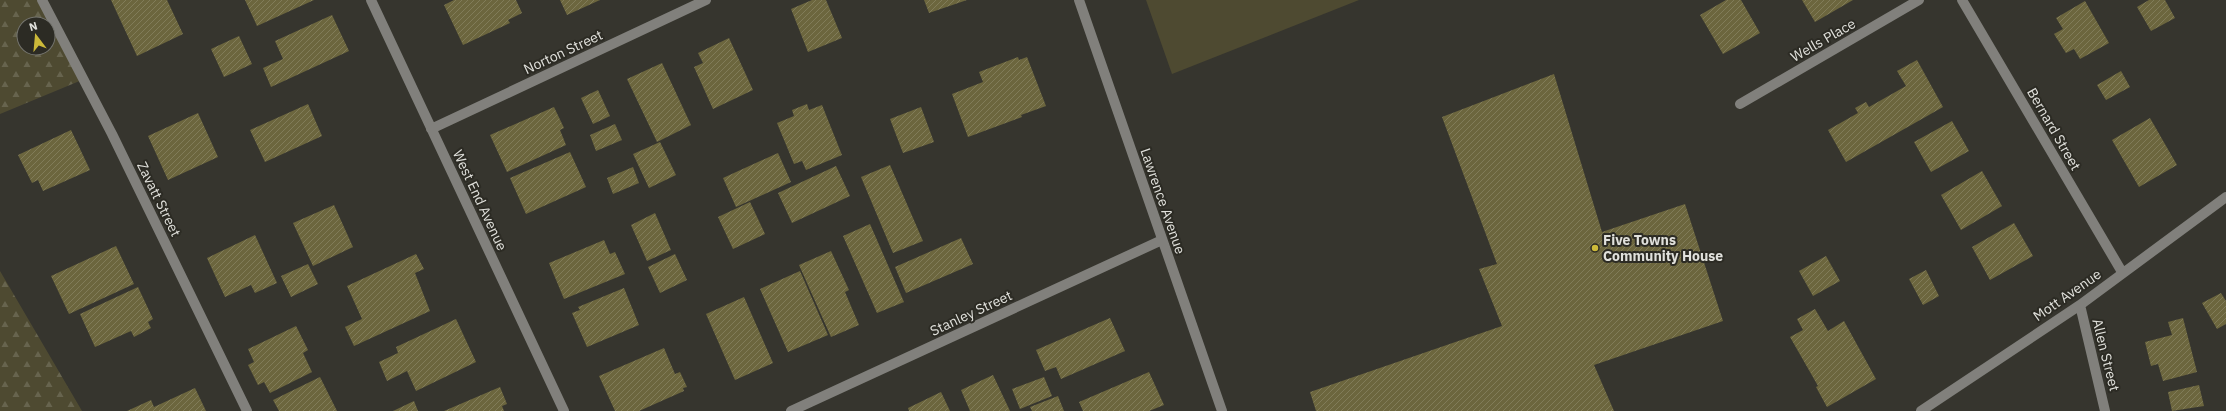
<svg xmlns="http://www.w3.org/2000/svg" width="2226" height="411" font-family="'IBM Plex Sans',sans-serif">
  <style>
    .forest { fill: url(#forest-firs); fill-rule: evenodd }
    .garden { fill: #4e4a31 }
    .building { fill: url(#building-hatch) }
    .lines { fill: none; stroke-linecap: round; stroke-linejoin: round }
    .minor { stroke: #81807c; stroke-width: 10 }
    .poi-dot { fill: #ccb939; stroke: #2c2b24; stroke-width: 1.5 }
    .labels { text-anchor: middle; stroke-width: 4; stroke-linejoin: round; paint-order: stroke }
    .street-label { font-size: 14px; fill: #e1e1dc; stroke: #2c2b24 }
    .poi-label { font-size: 14px; font-weight: bold; fill: #e1e1dc; stroke: #2c2b24; text-anchor: start }
  </style>
  <defs>
    <pattern id="forest-firs" width="22" height="20" patternUnits="userSpaceOnUse"><rect width="22" height="20" fill="#4e4a31"/><path d="M5 1l3.5 6h-7zM16 11l3.5 6h-7z" fill="#67644e"/></pattern>
    <pattern id="building-hatch" width="6" height="6" patternUnits="userSpaceOnUse"><rect width="6" height="6" fill="#6c663e"/><path d="M-1 1l2-2M0 6l6-6M5 7l2-2" fill="none" stroke="#817c59"/></pattern>
  </defs>
  <rect width="100%" height="100%" fill="#36352e"/>
  <path class="forest" d="M0 0H39L82 80 0 114ZM24 24H48V48H24Z
    M0 271 82 411H0Z"/>
  <path class="garden" d="M1146 0H1359L1172 74Z"/>
  <path class="building" d="M111 0H167L183 34 137 56Z
    M245 0H314L257 26Z
    M454 0H516L522 13 508 20 510 23 463 45 444 5Z
    M560 0H600L567 15Z
    M812 0H826L842 38 808 52 791 9Z
    M924 0H967L929 13Z
    M1726 0H1741L1760 33 1723 54 1700 15Z
    M1802 0H1853L1815 22Z
    M2149 0H2165L2175 18 2151 31 2137 7Z
    M2085 1 2109 43 2080 59 2074 49 2066 53 2054 34 2063 29 2056 18Z
    M332 15 349 51 271 87 263 68 283 59 275 41Z
    M239 36 252 64 224 77 211 49Z
    M729 38 753 90 713 109 694 67 703 63 698 53Z
    M1018 57 1019 60 1027 57 1046 106 1021 115 1022 117 968 137 952 94 983 82 979 72Z
    M1917 60 1943 107 1846 162 1828 130 1858 113 1855 108 1866 102 1869 107 1906 86 1897 71Z
    M662 63 691 125 657 142 627 79Z
    M2121 71 2130 87 2106 100 2097 85Z
    M1554 74 1602 232 1685 204 1723 321 1594 365 1614 411H1316L1310 392 1502 326 1479 269 1497 264 1442 117Z
    M598 90 610 116 593 124 581 98Z
    M308 104 322 136 265 162 250 130Z
    M807 104 809 110 822 105 842 155 806 170 802 161 794 164 777 123 794 116 792 110Z
    M554 107 564 128 560 130 566 145 507 172 490 135Z
    M921 107 934 142 903 153 890 119Z
    M198 113 218 157 168 180 148 136Z
    M2150 118 2177 165 2139 187 2112 140Z
    M1952 121 1969 151 1931 172 1914 142Z
    M615 124 622 140 596 151 590 135Z
    M71 130 90 170 43 191 38 180 32 183 18 155Z
    M660 142 676 175 649 188 633 154Z
    M570 152 586 187 526 214 510 178Z
    M778 153 791 182 736 207 723 178Z
    M890 165 923 241 893 253 861 177Z
    M836 166 850 196 792 223 778 193Z
    M633 167 639 183 613 194 607 178Z
    M1982 171 2002 206 1961 230 1941 195Z
    M750 202 765 234 733 249 718 217Z
    M334 205 353 247 313 266 293 223Z
    M655 213 671 250 647 261 631 225Z
    M2014 223 2033 256 1990 280 1972 247Z
    M870 224 904 302 877 313 843 236Z
    M255 235 277 283 255 293 251 285 225 297 207 258Z
    M961 238 973 264 906 293 895 267Z
    M604 240 610 254 615 252 625 274 564 299 549 263Z
    M116 246 134 284 69 314 51 276Z
    M831 251 849 290 845 292 859 325 831 337 799 265Z
    M416 254 424 269 415 273 430 311 354 346 345 327 362 319 347 286Z
    M675 254 687 280 660 293 648 267Z
    M1826 256 1840 281 1813 296 1799 271Z
    M308 264 318 284 291 297 281 276Z
    M1926 270 1939 296 1923 305 1909 279Z
    M800 271 828 335 788 352 760 289Z
    M138 287 153 319 148 322 151 328 134 337 131 331 95 347 80 314Z
    M624 288 639 325 587 347 572 313 580 310 578 307Z
    M2221 293 2226 301V324L2217 329 2202 303Z
    M744 297 773 363 735 380 706 314Z
    M1815 309 1828 331 1844 321 1876 379 1827 407 1816 387 1818 386 1790 337 1803 330 1797 319Z
    M1110 318 1125 351 1061 379 1056 367 1045 371 1036 350Z
    M2183 318 2197 372 2163 381 2158 364 2151 366 2145 342 2172 335 2168 322Z
    M456 319 476 362 416 391 407 371 387 381 379 362 398 353 396 347Z
    M296 326 308 350 303 353 312 372 270 393 264 382 258 385 248 365 254 362 248 349Z
    M664 348 675 374 680 372 687 387 683 388 684 391 639 411H615L599 376Z
    M1149 372 1164 405 1149 411H1083L1079 402Z
    M993 375 1010 411H970L961 390Z
    M320 377 337 411H279L273 400Z
    M1044 377 1052 396 1020 409 1012 389Z
    M2199 385 2204 406 2172 411 2168 392Z
    M500 387 507 404 502 406 504 411H444Z
    M195 388 206 411H127L151 400 154 407Z
    M941 392 950 411H909L908 408Z
    M1058 396 1064 411H1032L1030 407Z
    M414 401 418 411H393Z"/>
  <g class="lines">
    <path class="minor" d="M42 0 112 134 247 411
      M371 0 564 411
      M1079 0 1222 411
      M1962 0 2122 272
      M1740 104 1919 0
      M431 129 706 0
      M2080 305 2105 411
      M791 411 1162 240
      M1921 411 2080 305 2226 197"/>
  </g>
  <circle class="poi-dot" cx="1595" cy="248" r="4"/>
  <g class="labels">
    <g class="street-label">
      <text transform="translate(1823 40) rotate(-30)" y="5">Wells Place</text>
      <text transform="translate(563 52) rotate(-25)" y="5">Norton Street</text>
      <text transform="translate(2054 129) rotate(60)" y="5">Bernard Street</text>
      <text transform="translate(159 199) rotate(64)" y="5">Zavatt Street</text>
      <text transform="translate(480 200) rotate(65)" y="5">West End Avenue</text>
      <text transform="translate(1163 201) rotate(71)" y="5">Lawrence Avenue</text>
      <text transform="translate(2067 295) rotate(-35)" y="5">Mott Avenue</text>
      <text transform="translate(971 313) rotate(-25)" y="5">Stanley Street</text>
      <text transform="translate(2106 355) rotate(76)" y="5">Allen Street</text>
    </g>
    <g class="poi-label">
      <text x="1603" y="245">Five Towns<tspan x="1603" dy="16">Community House</tspan></text>
    </g>
  </g>
  <g transform="translate(36 36) rotate(344)"><circle r="19" fill="#2c2b24" stroke="#74746e"/>
  <path d="M0-3L7 15L0 10L-7 15Z" fill="#ccb939"/>
  <text y="-6" font-size="11" font-weight="bold" text-anchor="middle" fill="#e1e1dc">N</text>
  </g>
</svg>
